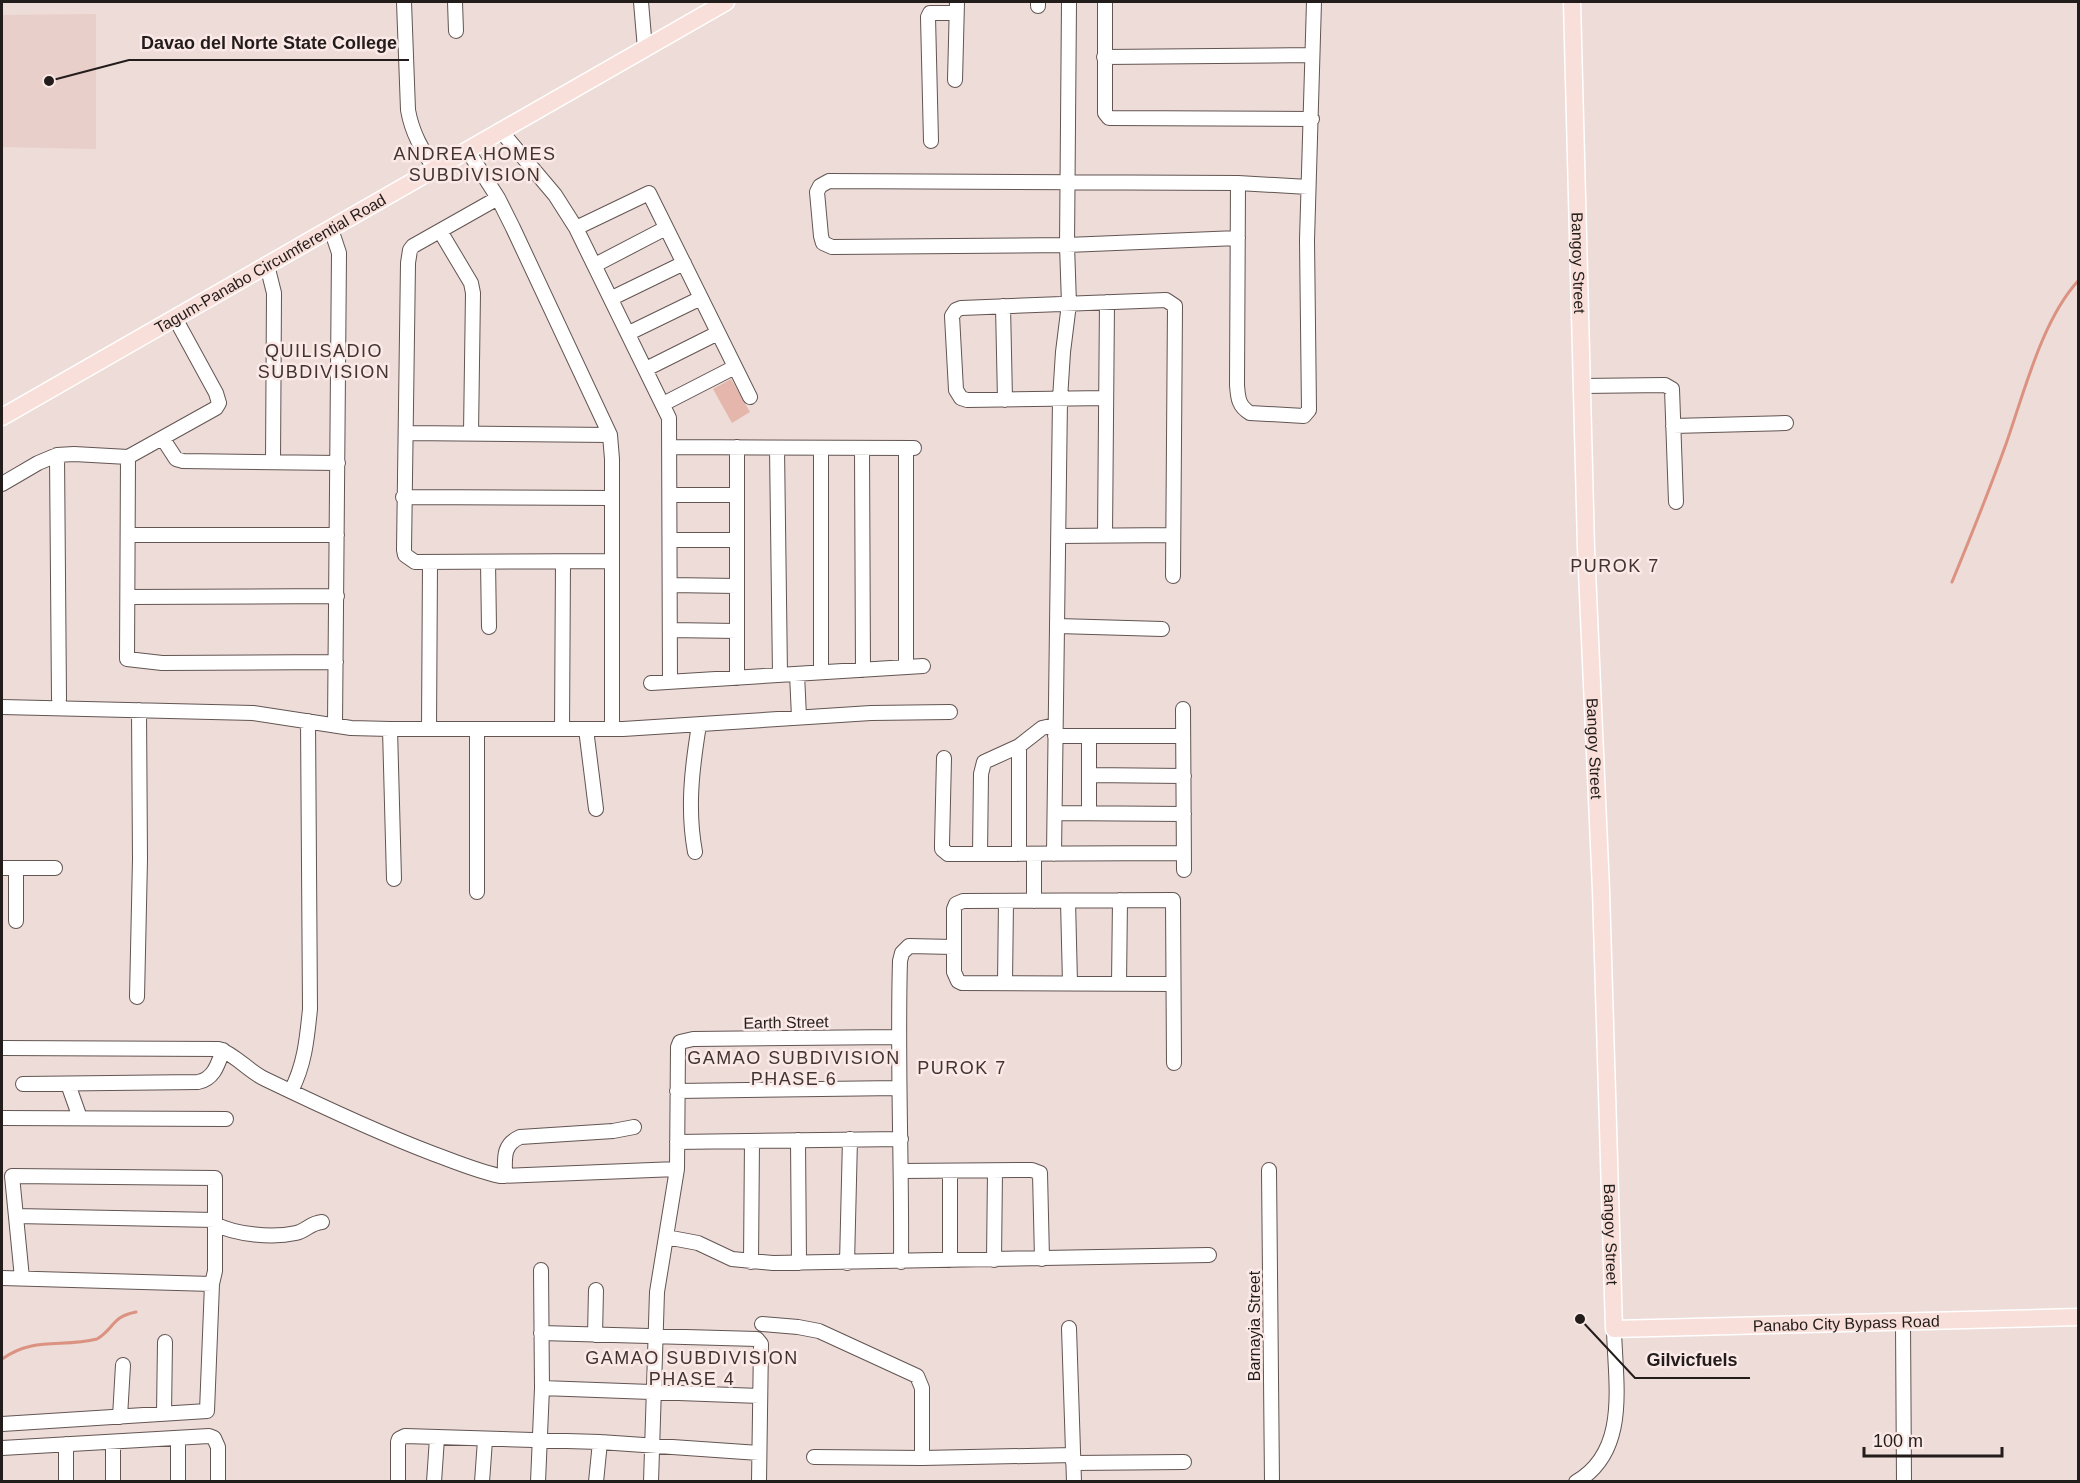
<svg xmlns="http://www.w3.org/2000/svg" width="2080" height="1483" font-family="Arial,sans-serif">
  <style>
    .built { fill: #e8cfca }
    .green { fill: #e5b6ab }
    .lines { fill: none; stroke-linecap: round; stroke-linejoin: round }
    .stream { stroke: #db9281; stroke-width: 3 }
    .minor-casing { stroke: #625552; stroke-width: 16 }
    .major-casing { stroke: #fff; stroke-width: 19 }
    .minor { stroke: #fff; stroke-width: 14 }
    .major { stroke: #f9dfd9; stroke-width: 16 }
    .labels { text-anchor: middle; stroke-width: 5; stroke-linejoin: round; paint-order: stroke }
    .street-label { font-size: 16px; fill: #221c1b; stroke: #fae9e6 }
    .neighbourhood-label { font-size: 18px; letter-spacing: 1.5px; fill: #403331; stroke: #fae9e6 }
    .leader { fill: none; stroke: #221c1b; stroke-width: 2 }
    .callout-dot { fill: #221c1b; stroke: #fae9e6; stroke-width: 2 }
    .callout-label { font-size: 18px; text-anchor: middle; font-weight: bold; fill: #221c1b; stroke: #fae9e6; stroke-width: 5; stroke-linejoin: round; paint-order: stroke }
  </style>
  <rect width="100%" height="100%" fill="#eddcd8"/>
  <path class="built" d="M2 2V15L96 14V149L2 147Z"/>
  <path class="green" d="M731 379 750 412 732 423 713 389Z"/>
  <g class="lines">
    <path class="stream" d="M1952 582C1971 536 1989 491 2006 444 2024 393 2042 320 2078 281
      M2 1359C35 1336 61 1348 97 1339 115 1328 111 1317 136 1312"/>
    <defs>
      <path id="minor" d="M404 2 408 110C412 133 422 150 435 169
        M455 2 456 31
        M641 2 645 49
        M1038 2V6
        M1105 2V113L1109 118 1312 119
        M1104 57 1311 55
        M955 80 957 2
        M501 131 555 195 576 228 669 418 670 682
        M931 141 928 17 930 13H956
        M468 151 498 198 513 228 610 435 612 459V729
        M1238 183 1237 385C1238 397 1238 406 1250 413L1304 416 1309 410 1307 240 1314 2
        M498 198 413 246 410 250 408 263 404 550 405 555 415 562 611 561
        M576 228 649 193 750 397
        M331 229 339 253 335 725
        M440 231 471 283 473 293 471 433
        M1238 238 1067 245 832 247 823 243 821 236 817 192 820 186 829 181 1238 183 1308 187
        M267 265 274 293 273 462
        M595 265 666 228
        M612 298 684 263
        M1003 306 1005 400
        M629 333 701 298
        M646 369 718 333
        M1582 386 1665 385 1672 389 1676 502
        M1106 398 967 400 961 398 956 390 952 316 956 310 961 308 1166 300 1175 306 1173 576
        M663 404 735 367
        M1673 426 1786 423
        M406 433 610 435
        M163 439 176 459 183 461 338 463
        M670 447 914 448
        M777 448 780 675
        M862 448 863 670
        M906 448V667
        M57 455 59 699
        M128 457 127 659 162 663 336 662
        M2 484 38 463 57 455 74 454 128 457 216 408 219 403 216 393 175 318
        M670 495H737
        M403 497 611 498
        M128 535H337
        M1105 535 1107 302
        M1059 536 1173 535
        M670 540H737
        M488 562 489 627
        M670 585 737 586
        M128 597 337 596
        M1058 626 1162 629
        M670 630 737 631
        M821 672V448
        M797 674 799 717
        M737 678V447
        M651 683 923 666
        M2 707 253 713 351 728 390 729H623L871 713 950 712
        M1183 709 1184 870
        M390 729 394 879
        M429 729 430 563
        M562 729 563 562
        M586 729 596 809
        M1055 736H1183
        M1089 736V813
        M1019 746V854
        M944 758 942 844V849L948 854 1184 853
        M1089 775 1184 776
        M1055 813 1184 814
        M695 852C687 809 692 768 699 725
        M980 854 981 774 984 762 1019 746 1042 728 1055 725
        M1034 854V901
        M1054 854 1060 399 1063 352 1069 304 1067 245 1069 2
        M2 868H55
        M477 892V729
        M1068 901 1070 983
        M16 921V868
        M1005 983 1006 901
        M1119 984 1120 900
        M1173 984 962 983 958 981 954 972V909L956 904 963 901 1173 900 1174 1063
        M137 997 140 859 139 710
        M2 1048 219 1049C236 1055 248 1071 265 1079 321 1106 376 1132 434 1154 456 1162 477 1171 500 1176L677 1169
        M23 1084 198 1082C214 1079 218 1064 223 1050
        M68 1084 80 1118
        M291 1091C305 1064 307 1038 310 1009L308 721
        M677 1091 899 1088
        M2 1118 226 1119
        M798 1140 799 1263
        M677 1142 901 1139
        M1269 1170 1272 1482
        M902 1171 1032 1170 1040 1173 1042 1259
        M505 1176C505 1159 502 1145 520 1137L613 1131 634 1127
        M16 1216 215 1220
        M215 1224C236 1235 273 1238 296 1233 306 1231 310 1223 322 1222
        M666 1237 698 1243 732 1259 773 1263 1209 1255
        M950 1260V1171
        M994 1260 995 1171
        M751 1262 752 1141
        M901 1262C902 1162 897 1061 900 961L902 953 909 946 953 947
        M847 1263 850 1139
        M2 1278 212 1284
        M1903 1323 1904 1482
        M762 1324 798 1327 819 1331 917 1376 922 1388V1458L1073 1455
        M1069 1328 1074 1482
        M541 1333 757 1339 761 1344 759 1482
        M595 1335 596 1290
        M542 1388 760 1396
        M164 1414 165 1342
        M120 1417 123 1365
        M2 1424 207 1411 212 1284 215 1271V1178L12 1176 22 1278
        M113 1442V1482
        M66 1444V1482
        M2 1448 209 1436 214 1438 218 1447V1482
        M814 1457 922 1458
        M1073 1463 1184 1462
        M178 1482V1438
        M398 1482V1442L399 1439 405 1436 600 1442 759 1453
        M434 1482 437 1438
        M482 1482 485 1440
        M538 1482 542 1388 541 1270
        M596 1482 600 1442
        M651 1482 657 1292 677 1169 678 1047 680 1042 693 1039 898 1037
        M1576 1482C1630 1451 1615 1382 1614 1329"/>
      <g id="major">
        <path id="s1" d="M1572 2 1586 548 1601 890 1614 1329 2078 1317"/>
        <path id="s2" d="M2 417 726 2"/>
      </g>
    </defs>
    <use href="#minor" class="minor-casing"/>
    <use href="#major" class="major-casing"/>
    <use href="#minor" class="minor"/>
    <use href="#major" class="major"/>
  </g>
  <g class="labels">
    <g class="street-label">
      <text dy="6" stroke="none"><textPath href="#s2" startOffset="309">Tagum-Panabo Circumferential Road</textPath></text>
      <text dy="6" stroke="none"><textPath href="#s1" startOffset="261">Bangoy Street</textPath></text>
      <text dy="6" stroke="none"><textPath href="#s1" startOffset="747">Bangoy Street</textPath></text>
      <text transform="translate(786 1022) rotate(-1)" y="6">Earth Street</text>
      <text dy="6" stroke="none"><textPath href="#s1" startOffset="1233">Bangoy Street</textPath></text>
      <text dy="6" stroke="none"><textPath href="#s1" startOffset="1560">Panabo City Bypass Road</textPath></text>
      <text transform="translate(1254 1326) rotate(-90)" y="6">Barnayia Street</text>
    </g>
    <g class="neighbourhood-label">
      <text x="475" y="160">ANDREA HOMES<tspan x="475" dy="21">SUBDIVISION</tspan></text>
      <text x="324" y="357">QUILISADIO<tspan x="324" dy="21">SUBDIVISION</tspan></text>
      <text x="1615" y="572">PUROK 7</text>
      <text x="794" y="1064">GAMAO SUBDIVISION<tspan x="794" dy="21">PHASE 6</tspan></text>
      <text x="962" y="1074">PUROK 7</text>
      <text x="692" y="1364">GAMAO SUBDIVISION<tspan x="692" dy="21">PHASE 4</tspan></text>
    </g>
  </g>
  <path class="leader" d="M49 81L129 60H409M1580 1319L1635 1378H1750"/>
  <g class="callout-dot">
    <circle cx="49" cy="81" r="6"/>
    <circle cx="1580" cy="1319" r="6"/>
  </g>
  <g class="callout-label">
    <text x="269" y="49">Davao del Norte State College</text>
    <text x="1692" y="1366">Gilvicfuels</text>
  </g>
  <rect width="2080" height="1483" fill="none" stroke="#221c1b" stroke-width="6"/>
  <path d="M1864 1447v9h138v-9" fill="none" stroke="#221c1b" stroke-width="3"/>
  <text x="1873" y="1447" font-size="18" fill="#221c1b" stroke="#fae9e6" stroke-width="4.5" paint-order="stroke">100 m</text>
</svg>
